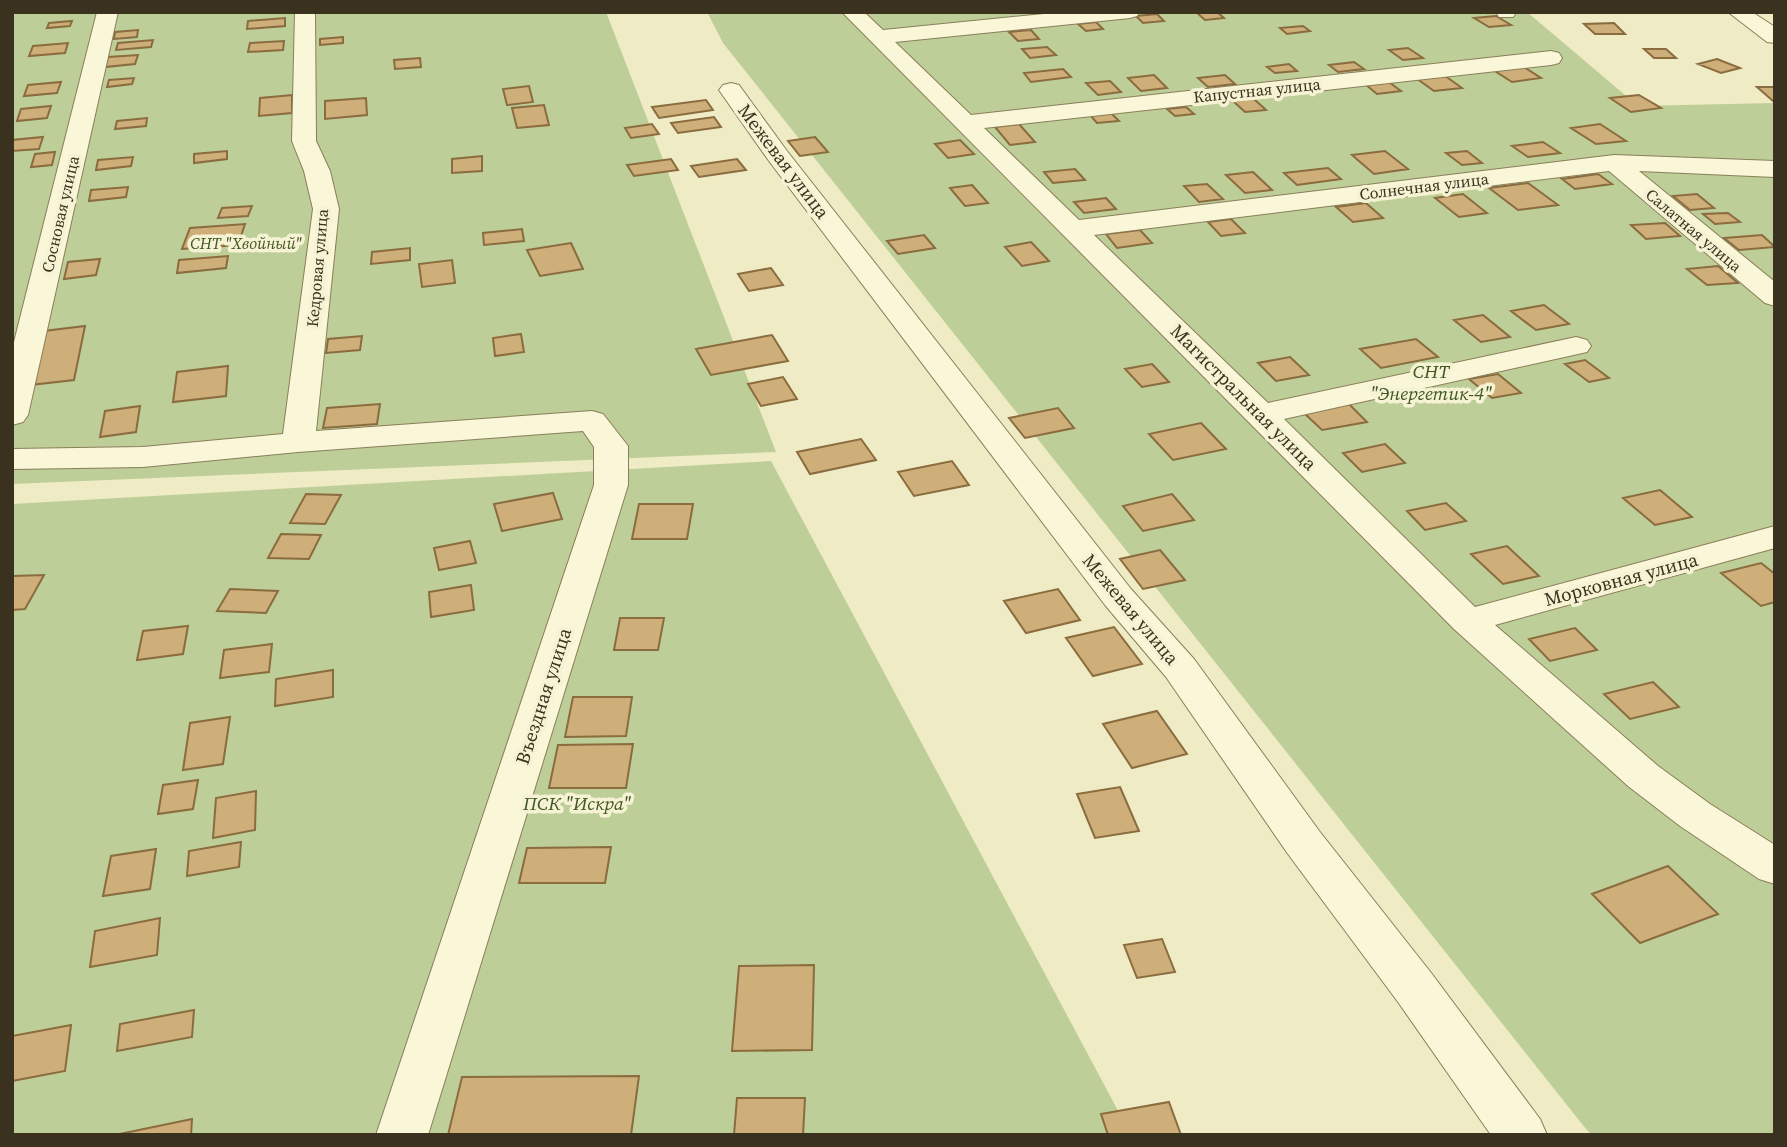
<svg xmlns="http://www.w3.org/2000/svg" width="1787" height="1147" font-family="'Source Serif 4',serif">
  <style>
    .green { fill: #bdce98 }
    .building { fill: #ceae79; stroke: #8a6c3f; stroke-width: 2 }
    .lines { fill: none; stroke-linecap: round; stroke-linejoin: round }
    .minor-casing { stroke: #8a7e5a; stroke-width: 2 }
    .minor { fill: #faf6d8; fill-rule: evenodd }
    .labels { text-anchor: middle; stroke-width: 7; stroke-linejoin: round; paint-order: stroke }
    .far-street-label { font-size: 16px; fill: #3a311e; stroke: #f6f3d4 }
    .far-park-label { font-size: 16px; font-style: italic; fill: #405725; stroke: #f6f3d4 }
    .street-label { font-size: 19px; fill: #3a311e; stroke: #f6f3d4 }
    .park-label { font-size: 19px; font-style: italic; fill: #405725; stroke: #f6f3d4 }
  </style>
  <rect width="100%" height="100%" fill="#efebc4"/>
  <path class="green" d="M12 12H606L776 452 12 484Z
    M707 12H1527L1638 106 1775 103V1135H1592L1586 1129 723 43Z
    M771 461 1131 1135H12V504Z"/>
  <path class="building" d="M1196 12H1217L1224 18 1205 20Z
    M1157 14 1164 21 1143 23 1136 16Z
    M1496 16 1511 25 1489 27 1474 18Z
    M285 18V26L247 29 248 21Z
    M72 21 70 26 47 28 49 23Z
    M1096 22 1103 29 1086 31 1078 24Z
    M1614 23 1625 34H1595L1584 24Z
    M1303 26 1310 31 1287 34 1280 28Z
    M138 30 137 37 114 39 115 32Z
    M1031 30 1039 39 1018 41 1009 32Z
    M343 37V43L320 45V39Z
    M153 40 151 47 116 50 118 43Z
    M284 41 283 50 248 52 250 43Z
    M68 43 65 53 29 56 33 46Z
    M1047 47 1056 55 1030 58 1022 49Z
    M1408 48 1423 58 1403 60 1389 50Z
    M1644 49H1666L1676 58H1654Z
    M138 55 135 64 105 67 108 57Z
    M420 58 421 67 395 69 394 60Z
    M1717 59 1740 68 1721 73 1698 64Z
    M1354 62 1364 69 1338 72 1329 65Z
    M1289 64 1297 71 1275 73 1267 67Z
    M1524 67 1541 78 1512 82 1495 71Z
    M1063 69 1071 77 1031 82 1024 73Z
    M1441 73 1462 88 1434 91 1413 76Z
    M1154 75 1167 88 1141 91 1128 78Z
    M1225 75 1235 84 1208 87 1198 78Z
    M134 78 132 84 107 87 109 80Z
    M1110 81 1121 92 1098 95 1086 83Z
    M61 82 57 93 24 96 28 85Z
    M1389 82 1401 91 1377 94 1365 84Z
    M529 86 533 102 507 105 503 89Z
    M1757 87H1775V101H1773Z
    M292 95V113L259 116 260 98Z
    M1639 95 1661 108 1631 112 1610 98Z
    M366 98 367 115 325 119V101Z
    M1254 99 1266 110 1245 112 1233 101Z
    M706 100 713 110 659 118 652 107Z
    M544 105 549 125 517 128 512 108Z
    M51 106 47 118 17 121 21 109Z
    M1186 107 1194 114 1175 116 1167 109Z
    M1111 113 1119 121 1097 123 1090 115Z
    M714 117 721 127 678 133 671 123Z
    M147 118 146 126 115 129 117 121Z
    M652 124 659 134 631 138 625 128Z
    M1019 124 1035 142 1010 145 995 127Z
    M1600 124 1626 141 1596 144 1571 128Z
    M43 137 39 149 12 151V140Z
    M815 137 828 152 800 156 788 141Z
    M960 140 974 154 948 158 935 144Z
    M1543 142 1560 153 1528 157 1512 146Z
    M227 151V159L194 163V154Z
    M1385 151 1408 169 1374 174 1352 155Z
    M1467 151 1482 163 1462 165 1446 153Z
    M55 152 52 165 31 167 35 154Z
    M482 156V171L452 173V159Z
    M133 157 131 166 96 170 98 160Z
    M671 159 678 170 634 176 627 165Z
    M737 159 746 170 699 177 691 166Z
    M1328 168 1341 179 1297 185 1284 173Z
    M1075 169 1085 180 1053 183 1044 172Z
    M1253 172 1272 190 1245 193 1226 175Z
    M1598 174 1612 184 1575 189 1562 179Z
    M1528 183 1558 205 1518 210 1489 188Z
    M1207 184 1223 199 1199 202 1184 186Z
    M972 185 988 203 965 206 950 188Z
    M128 187 126 197 89 201 91 190Z
    M1463 194 1487 213 1459 217 1435 198Z
    M1697 194 1714 208 1690 210 1673 196Z
    M1106 198 1116 209 1084 213 1074 202Z
    M1366 203 1383 218 1353 222 1336 207Z
    M252 206 248 216 218 218 222 208Z
    M1728 213 1740 222 1715 224 1703 214Z
    M1231 219 1245 233 1221 236 1208 222Z
    M1665 223 1680 236 1646 239 1631 225Z
    M245 224 238 245 182 249 190 228Z
    M522 229 524 241 484 245 483 233Z
    M1140 230 1152 243 1117 248 1106 234Z
    M924 235 935 248 898 254 887 241Z
    M1762 235 1775 247 1739 250 1724 238Z
    M1031 242 1049 261 1022 266 1005 247Z
    M571 243 583 269 540 276 527 250Z
    M410 248V260L371 264 372 252Z
    M228 256 226 268 177 273 179 260Z
    M100 259 96 275 64 279 68 262Z
    M452 260 455 283 422 287 419 264Z
    M1718 266 1738 283 1707 285 1687 269Z
    M771 268 783 285 749 291 738 274Z
    M1544 305 1569 324 1536 330 1511 311Z
    M1483 315 1510 337 1481 342 1454 320Z
    M85 326 74 380 30 385 44 331Z
    M521 334 524 352 495 356 493 338Z
    M772 335 788 361 711 375 696 349Z
    M362 336 360 350 326 353 328 339Z
    M1416 339 1438 357 1381 368 1360 349Z
    M1290 357 1309 375 1276 381 1258 363Z
    M1585 360 1609 378 1589 382 1565 364Z
    M1152 364 1169 382 1142 387 1125 369Z
    M228 366 226 396 173 402 177 372Z
    M1498 374 1521 393 1492 398 1469 379Z
    M783 377 797 399 761 406 748 384Z
    M1348 403 1367 422 1322 430 1303 412Z
    M380 404 377 424 323 428 327 408Z
    M140 406 136 432 100 437 105 411Z
    M1058 408 1074 428 1025 438 1009 418Z
    M1201 423 1226 449 1173 460 1149 434Z
    M861 439 876 460 810 474 797 452Z
    M1385 444 1405 463 1362 472 1343 453Z
    M952 461 969 485 914 496 898 472Z
    M1660 490 1692 517 1655 525 1623 498Z
    M553 493 562 519 502 531 494 504Z
    M306 494 341 495 325 524 290 523Z
    M1172 494 1194 520 1143 531 1123 506Z
    M1446 503 1466 521 1425 530 1407 511Z
    M639 504H693L687 539H632Z
    M281 534 321 535 309 559 268 558Z
    M470 541 476 563 439 570 434 548Z
    M1507 546 1539 576 1503 584 1471 554Z
    M1160 550 1185 580 1143 589 1120 559Z
    M1761 563 1775 574V602L1761 606 1721 573Z
    M44 575 25 609 12 610V576Z
    M471 585 474 610 431 617 429 592Z
    M230 589 278 591 266 613 217 611Z
    M1058 589 1080 620 1026 633 1004 601Z
    M620 618H664L658 650H614Z
    M188 626 183 654 137 660 143 631Z
    M1114 627 1142 664 1093 676 1066 638Z
    M1575 628 1597 650 1550 661 1529 639Z
    M272 644 269 672 220 678 224 650Z
    M333 670V697L275 706 276 679Z
    M1653 682 1679 707 1630 719 1604 694Z
    M573 697H632L626 736 565 737Z
    M1157 711 1187 754 1132 768 1103 724Z
    M230 717 223 764 183 770 190 723Z
    M633 744 626 788H549L558 745Z
    M198 780 193 809 158 814 163 785Z
    M1120 787 1139 831 1095 838 1077 794Z
    M256 791 255 830 213 838 216 798Z
    M241 842 239 867 187 876 189 851Z
    M611 847 605 883H519L527 848Z
    M156 849 150 889 103 896 111 856Z
    M1668 866 1718 914 1640 943 1592 894Z
    M160 918 157 955 90 967 95 931Z
    M1162 939 1175 972 1137 978 1124 945Z
    M814 965 812 1050 732 1051 739 966Z
    M194 1010 192 1037 117 1051 120 1024Z
    M71 1025 65 1071 12 1081V1036Z
    M639 1076 631 1135H448L462 1077Z
    M737 1098H805L803 1135H734Z
    M1169 1102 1181 1135H1108L1101 1114Z
    M192 1119 191 1135H115Z"/>
  <g class="lines">
    <defs>
      <path id="minor" d="M97 12H118L28 415 23 422 12 425V350Z
        M295 12H315L316 141 330 171 339 209 316 431 592 411 603 414 628 446V485L428 1135H376L594 485V447L583 431 298 452 143 467 12 469V449L143 447 283 434 313 209 304 171 292 141Z
        M842 12H864L883 30 1064 12H1140L1137 16 1130 18 895 42 971 115 1551 51 1559 53 1562 58 1559 63 1551 65 984 128 1079 220 1614 155 1775 161V177L1639 171 1775 282V306L1765 303 1609 171 1094 235 1268 403 1576 337 1587 340 1591 346 1587 352 1284 419 1475 607 1775 526V548L1495 625 1658 766 1710 804 1775 845V884L1759 879 1680 826 1628 786 1454 629Z
        M1496 12H1516V13L1513 17H1499Z
        M1728 12H1752L1775 27V43L1767 42Z
        M731 83 739 85 787 151 1131 589 1194 659 1320 832 1432 974 1540 1119 1547 1135H1491L1398 1002 1288 854 1166 677 1105 605 769 161 719 90 723 85Z"/>
    </defs>
    <use href="#minor" class="minor-casing"/>
    <use href="#minor" class="minor"/>
  </g>
  <g class="labels">
    <g class="far-street-label">
      <text transform="translate(1257 90) rotate(-6)" y="6">Капустная улица</text>
      <text transform="translate(1424 186) rotate(-7)" y="6">Солнечная улица</text>
      <text transform="translate(60 214) rotate(-77)" y="6">Сосновая улица</text>
      <text transform="translate(1694 230) rotate(40)" y="6">Салатная улица</text>
      <text transform="translate(317 268) rotate(-85)" y="6">Кедровая улица</text>
    </g>
    <g class="far-park-label">
      <text x="246" y="249">СНТ "Хвойный"</text>
    </g>
    <g class="street-label">
      <text transform="translate(784 161) rotate(53)" y="7">Межевая улица</text>
      <text transform="translate(1244 397) rotate(45)" y="7">Магистральная улица</text>
      <text transform="translate(1621 579) rotate(-15)" y="7">Морковная улица</text>
      <text transform="translate(1131 609) rotate(50)" y="7">Межевая улица</text>
      <text transform="translate(543 696) rotate(-72)" y="7">Въездная улица</text>
    </g>
    <g class="park-label">
      <text x="1431" y="378">СНТ<tspan x="1431" dy="22">"Энергетик-4"</tspan></text>
      <text x="577" y="810">ПСК "Искра"</text>
    </g>
  </g>
  <rect width="1787" height="1147" fill="none" stroke="#3a311e" stroke-width="28"/>
</svg>
